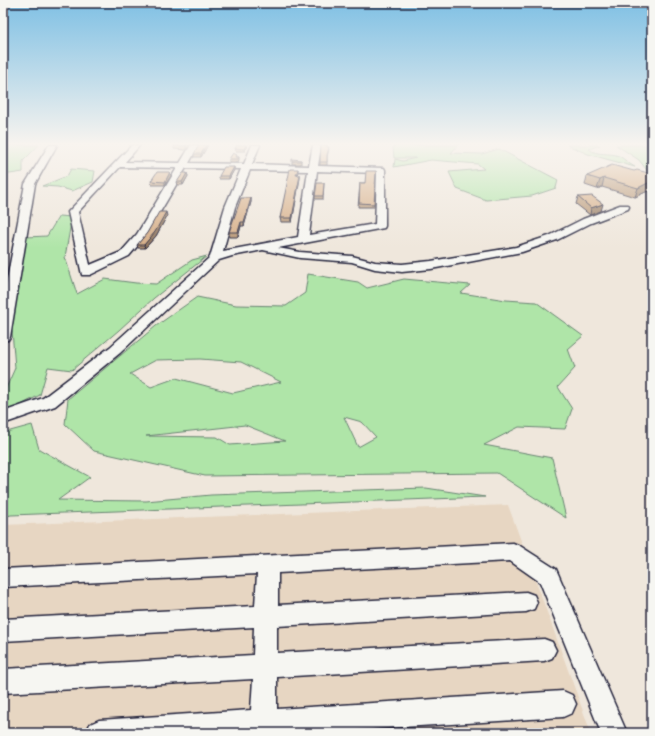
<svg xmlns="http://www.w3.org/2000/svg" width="655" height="736" font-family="'Shantell Sans',sans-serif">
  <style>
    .built { fill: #e7d6c2 }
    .green { fill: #afe5a8; stroke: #688472; fill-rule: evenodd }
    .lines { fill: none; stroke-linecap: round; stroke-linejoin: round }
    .minor-casing { stroke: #22223b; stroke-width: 3 }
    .minor { fill: #f6f6f2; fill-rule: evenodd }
    .wall { fill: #b79573; stroke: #22223b }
    .shaded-wall { fill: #95795e; stroke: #22223b }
    .building { fill: #d5ad86; stroke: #22223b }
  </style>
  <rect width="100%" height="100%" fill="#efe7dc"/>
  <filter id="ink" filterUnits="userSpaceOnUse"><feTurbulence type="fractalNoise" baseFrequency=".025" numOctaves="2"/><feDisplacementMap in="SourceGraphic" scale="8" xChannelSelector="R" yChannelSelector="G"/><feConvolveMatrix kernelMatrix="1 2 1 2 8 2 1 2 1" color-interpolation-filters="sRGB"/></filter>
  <g filter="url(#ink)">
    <path class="built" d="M508 505 591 733H3V525Z"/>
    <path class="green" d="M3 145H39L23 161V172L3 175Z
      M396 145H458L451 153 482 154 499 149 558 180 556 188 532 196 486 200 457 189 449 172 484 169 478 164 431 160 394 167 395 159 403 161 416 158H394L393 147Z
      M567 145H600L589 149C597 156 609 152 619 156 622 157 630 165 635 167L588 154Z
      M616 145H652V174L649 173 639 160Z
      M71 169 95 171 93 182 72 191 58 187 42 186 67 176Z
      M59 216 72 217 65 257 77 294 105 279 136 283 156 284 192 260 207 256 154 298 119 330 72 370 48 367 40 395 3 414V395L15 368 9 293 26 237 47 236Z
      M308 274 358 282 367 288 404 279 470 285 461 293 506 300 536 302 583 336 568 349 575 368 558 387 572 409 565 429 519 427 484 445 552 458 566 518 497 473 205 476 94 451 65 424 68 399 156 326 197 297 236 305 286 306 305 293ZM200 359 241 362 281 382 233 393 176 378 151 387 130 374 156 360ZM344 417 362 422 376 437 358 447ZM245 425 285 441 230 445 217 437 146 436Z
      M32 425 39 449 90 477 58 500 146 501 211 495 426 488 485 497 11 515 3 517V433Z"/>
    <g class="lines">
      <defs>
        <path id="minor" d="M49 145H57L35 184 10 337 8 340 3 341V301L25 184Z
          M132 145H140L125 162 180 163 191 145H199L189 163 244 164 252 145H260L252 164 309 166 313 145H321L318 166 384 168 385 170V226L384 228 278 248 300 252 352 256 375 262 402 264 431 261 516 247 549 236 583 219 620 205H628L629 207 628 209 591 223 557 240 522 252 431 269 402 272 375 269 352 262 300 258 263 250 232 256 219 260 120 353 55 406 3 424V412L43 398 110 347 210 257 225 207 241 169 186 168 146 236 129 256 90 275H82L68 212ZM120 167 177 168 137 234 121 252 90 265 78 212ZM250 170 308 171 298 237 223 251 235 207ZM317 171 377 173 375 224 309 235Z
          M513 543 520 546 556 569 627 733H601L540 582 510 561 278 573V605L526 592 534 595 537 602 534 609 526 612 277 626V653L544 639 552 642 556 650 552 658 544 661 277 677V709L563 691 572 695 576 704 572 713 563 717 308 733H86L90 724 99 720 251 710 253 679 3 693V669L253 655 254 627 3 641V619L255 606 257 574 3 587V569Z"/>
      </defs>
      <use href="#minor" class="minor-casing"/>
      <use href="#minor" class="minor"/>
    </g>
    <path class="wall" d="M190 145 186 150 174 149V146Z
      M208 145 201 157H194V154Z
      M247 145 245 151H236L235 148Z
      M327 147 329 149 327 157V165H320V162Z
      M237 157H239V160L238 162H229V159Z
      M301 160V164H292V161Z
      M234 167V170L229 179H219V176Z
      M298 169V172L297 175H300V178L292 222H281L280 218Z
      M376 171 374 207H358L360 183H365Z
      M170 172 171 176 165 185H152L151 181Z
      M187 173 188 176 183 185H178L177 182Z
      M652 174V189L635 197 602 187 597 189 585 185 587 176Z
      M324 183 323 199H315V196Z
      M578 197 601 211 590 215 576 204Z
      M251 198V202L244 226H241L238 237H229V232Z
      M167 216 156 236 145 248H138L137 245Z"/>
    <path class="shaded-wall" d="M187 145H190L186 150V146Z
      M206 145H208L201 157V154Z
      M246 145H247L245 151 244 149Z
      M234 167V170L229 179V176Z
      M170 172 171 176 165 185V182Z
      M187 173 188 176 183 185 182 182Z
      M300 175V178L292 222V218Z
      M604 178 602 187 597 189 600 180Z
      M652 181V189L635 197 638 188Z
      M251 198V202L244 226V222Z
      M603 204 601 211 590 215 591 208Z
      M166 212 167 216 156 236 145 248 144 245Z
      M241 222V226L238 237V232Z"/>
    <path class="building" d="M175 145H187L186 146H174Z
      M199 145H206L201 154H194Z
      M237 145H246L244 149 235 148Z
      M321 145H327V147H329L327 155V162H320Z
      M233 153 237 155 236 157H239L238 159H229Z
      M292 159 301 160V161H292Z
      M612 165 634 171 637 170 652 174V181L638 188 604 178 600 180 587 176Z
      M224 167H234L229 176H219Z
      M290 169H298L296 175H300L292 218H280Z
      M366 171H376L374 204 359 203 360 183H365Z
      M157 172H170L165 182 151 181Z
      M183 173H187L182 182H177Z
      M317 183H324L323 196H315Z
      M592 196 603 204 591 208 578 197Z
      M241 198H251L244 222H241L238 232H229Z
      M159 212H166L155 232 144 245H137L147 233Z"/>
  </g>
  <linearGradient id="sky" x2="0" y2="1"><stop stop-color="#7fc0e4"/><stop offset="0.58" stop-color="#f8f4ef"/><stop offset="1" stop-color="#f8f4ef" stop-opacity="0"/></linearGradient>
  <rect width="655" height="248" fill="url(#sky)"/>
  <rect width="655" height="736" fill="none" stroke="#f6f6f2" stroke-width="16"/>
  <rect x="8" y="8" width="639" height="720" fill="none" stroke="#22223b" stroke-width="1.5" filter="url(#ink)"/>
</svg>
